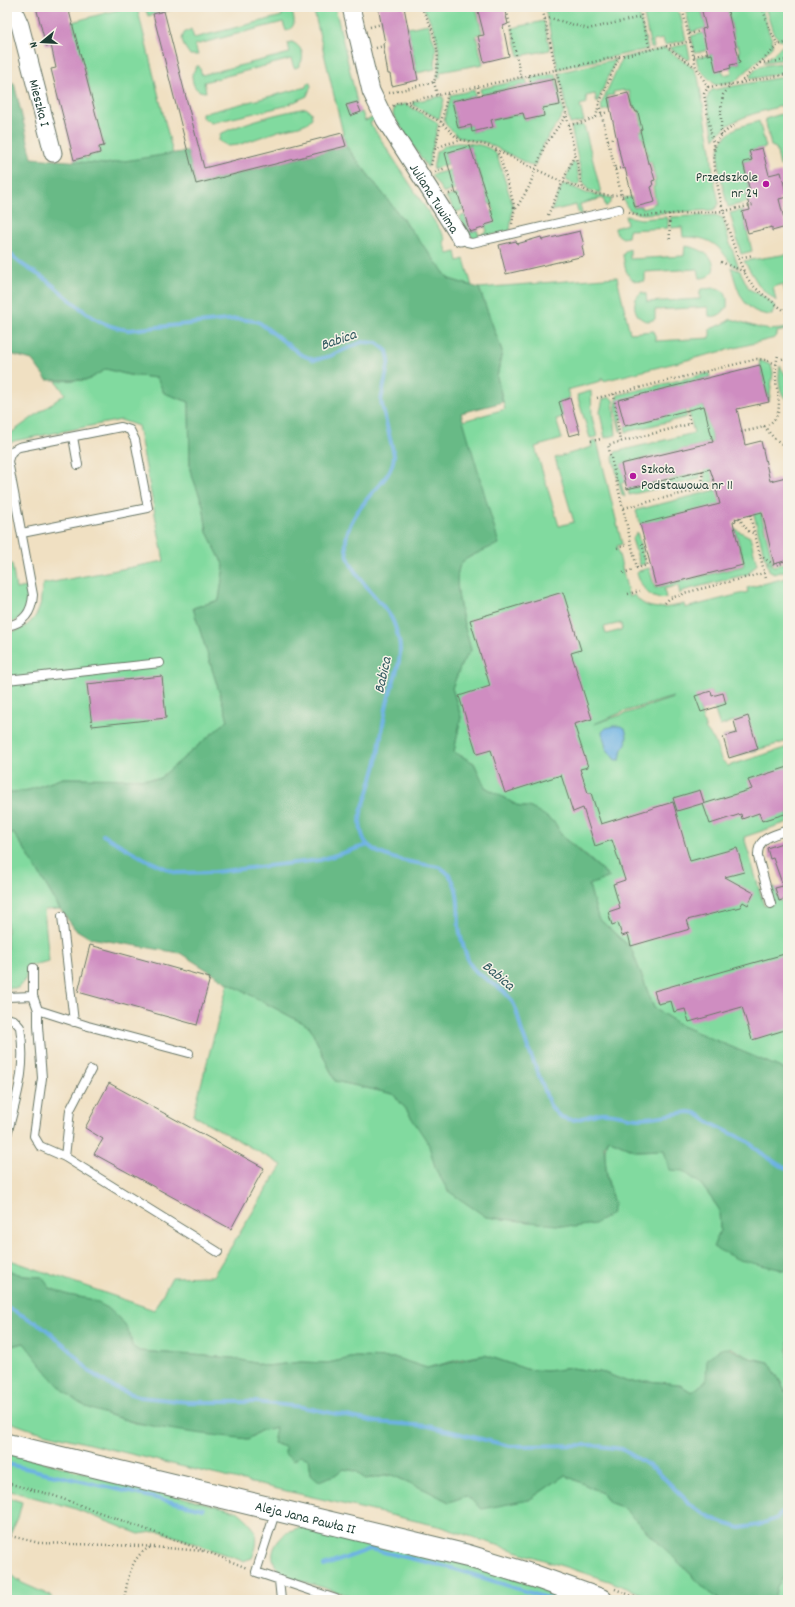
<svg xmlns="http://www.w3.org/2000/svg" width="795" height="1607" font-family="Dekko,sans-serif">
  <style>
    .green { fill: #81da9f; stroke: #508c6a; fill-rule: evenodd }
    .forest { fill: #68ba86; stroke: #447c5d }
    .water { fill: #6db2e3; stroke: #46788c }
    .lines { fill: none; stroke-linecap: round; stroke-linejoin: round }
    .stream { stroke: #6db2e3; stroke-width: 4 }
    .building { fill: #cf8dc1 }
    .lane-casing { stroke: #687666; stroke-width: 10 }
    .street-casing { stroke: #687666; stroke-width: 19 }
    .secondary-casing { stroke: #687666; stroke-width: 24 }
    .path { stroke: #687666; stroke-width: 2.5; stroke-dasharray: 1 3; stroke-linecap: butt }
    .lane { stroke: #fff; stroke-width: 8 }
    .street { stroke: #fff; stroke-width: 17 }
    .secondary { stroke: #fff; stroke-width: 22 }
    .poi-dot { fill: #b5179e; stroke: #f7f3e8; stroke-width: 1.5 }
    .labels { text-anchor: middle; stroke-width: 3; stroke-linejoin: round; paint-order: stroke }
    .street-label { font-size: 14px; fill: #1f3d34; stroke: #f7f3e8 }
    .poi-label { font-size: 14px; fill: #1f3d34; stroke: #f7f3e8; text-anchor: end }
    .water-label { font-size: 15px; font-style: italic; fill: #325a60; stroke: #f7f3e8 }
  </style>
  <rect width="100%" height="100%" fill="#f7f3e8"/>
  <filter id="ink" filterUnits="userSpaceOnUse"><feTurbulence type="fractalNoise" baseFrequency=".025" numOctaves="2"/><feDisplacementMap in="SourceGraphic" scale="8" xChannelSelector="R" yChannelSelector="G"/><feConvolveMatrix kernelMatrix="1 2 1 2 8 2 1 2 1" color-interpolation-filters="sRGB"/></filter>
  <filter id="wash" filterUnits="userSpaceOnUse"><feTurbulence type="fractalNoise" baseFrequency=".012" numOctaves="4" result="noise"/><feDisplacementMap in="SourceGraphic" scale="16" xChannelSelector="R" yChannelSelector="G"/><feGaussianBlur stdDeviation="0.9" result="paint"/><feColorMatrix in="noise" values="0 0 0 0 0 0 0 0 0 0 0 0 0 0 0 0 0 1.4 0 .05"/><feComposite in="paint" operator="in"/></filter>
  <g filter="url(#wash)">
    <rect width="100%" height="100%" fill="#f0e0c2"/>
    <path class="green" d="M128 7H137L173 154 105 164 74 162V160L85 157 86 159 89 158V156L100 153 99 147 104 146 86 97 91 95 84 68 79 69 82 62 79 51 75 52 70 34 75 32 72 22Z
      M142 7H181L148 16 146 10H143Z
      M281 7H288C295 15 298 27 286 31L283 22 195 45 198 55H190L184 46 182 39 184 33 191 29 194 38 282 16Z
      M313 7H335L357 102 347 105 350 115 362 112 365 121 374 117 371 108 378 117 370 123 446 239 444 242 448 254 456 252 458 261 464 259 472 286 449 279 346 146Z
      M423 7H476L482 33 476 35 483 64 440 72V77L437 79C443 52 436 30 423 7Z
      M555 7H637L648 49 558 69 545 9Z
      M642 7H677L678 13H680L686 40 665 45 663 39 653 41 654 48H651Z
      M727 7H761C764 14 766 21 768 29 769 35 774 39 772 47L736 81 715 85 699 69 696 58 714 54 724 75 732 73 730 65 740 63 738 54 740 53 738 45 736 46Z
      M765 7H788V40L781 41 773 33Z
      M701 8 706 28 691 32 686 12Z
      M544 21 550 50 519 56 512 28Z
      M428 24 436 47 435 69 417 73 411 43H409L408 39 410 38 408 28Z
      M707 32 713 49 695 53 691 36Z
      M292 42C303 47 306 58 298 67L294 68 291 59 204 82 206 92C194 92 192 83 192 74L197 66H199L202 75 290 53 288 43Z
      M687 44 690 58 689 60 669 48Z
      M788 45V59L764 62 782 46Z
      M665 48 693 68 698 77 711 150 713 175 719 203 716 208 713 210 643 214C632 213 626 209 623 198L631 197 634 208 641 206 642 209 652 206V204L656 203 653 187 655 186 654 182 656 181 651 161 647 162 645 156 648 155 643 138H640L639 131 643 130 639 110 637 111 635 106 633 107 629 91 624 92V90L613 92 614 95 607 96 610 109 602 111 601 104 622 58Z
      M616 59 597 103 595 94 586 96 587 103 580 105 584 121 570 124 559 73 561 72Z
      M780 63 781 66H788V72L751 79 750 75 760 66Z
      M554 74H556L564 113 543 145 535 165 532 166 487 143 465 139 457 136 446 125 444 120 451 95 474 90 477 103 470 97 452 101 458 128 471 125 472 132 492 127 491 120 523 113 525 120 544 116 543 108 560 105 555 79 537 83 534 91 531 78Z
      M788 76V104C763 112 730 116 714 139L707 100 709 93 712 90Z
      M526 79 529 92 524 93 522 85 485 94 483 102 480 89Z
      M307 83H310L311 86 307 96 285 106 211 123 202 117V114L306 87Z
      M442 96 444 100 439 119 413 105V102Z
      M406 104 437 122 438 125 428 167H427L393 115 394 108 396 106Z
      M306 108 311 112 312 118 307 123 299 126 278 131 238 145 228 146 219 141 220 134C247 121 276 114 306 108Z
      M788 112V164L780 166 776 148 771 146 765 119Z
      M759 121 766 147 750 151 751 160 743 162 750 192 746 194 747 200 752 199V201L728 207C724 190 714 160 721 143 723 138 729 134 733 130 741 125 751 124 759 121Z
      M584 125 601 193 588 190 583 182 571 127Z
      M457 143C470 143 490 144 497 155L513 206 510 231 473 239 459 217 468 214 470 232 477 230 479 235 487 232 485 225 492 212H494L492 204H489L484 187 479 182 482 181 470 146 445 153 448 164 433 169 436 152 446 145Z
      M573 162 576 163 580 184 578 186 567 181 566 178Z
      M450 170 453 182 458 189 444 193 431 175Z
      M566 184 586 193 612 198 610 203 606 207 603 198 580 204 582 214 579 215 576 205 551 211 562 186Z
      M459 194 466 209 456 212 446 197Z
      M742 210 752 251 741 254 730 213Z
      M715 215 723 218 729 241 739 268C728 263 731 262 724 254 713 239 700 237 683 237L682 227 671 228 670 218 671 217Z
      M625 216 641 219 666 217 668 219V228L629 230 628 237 623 238C619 236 615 233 615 228L627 224Z
      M685 246C692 247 700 249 706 254 718 262 716 278 700 278L698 269 645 272V281C627 285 625 269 623 255L625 251 630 249V259L684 256Z
      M788 254V302L783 284 773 287 776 301 760 287 744 261Z
      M731 267 740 271 749 289 763 296 775 306 772 315C742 314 738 290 731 267Z
      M617 277 630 333 654 331 656 341 710 338V329L723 324 731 319C754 325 762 333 787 328L786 330 777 332V335L775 338 603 381V378H601V381L567 390 570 398 559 402 563 417 556 419 562 439 535 447 559 526 574 522 555 458 592 447 591 442 597 441 622 544 617 546 629 597 635 595C646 613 667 608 684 604L685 608 748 592 747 588 786 578 788 586V741L729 758 723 737 737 733 734 721 720 726 714 708 726 704 723 693 712 696 711 691 696 696 706 730 714 740 721 759 728 766 788 747V822L744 837 764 906 773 904 770 893 772 888 775 887 779 901 788 898V1071L682 1026 654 1008 631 948 598 918 589 885 610 877 574 845 562 836 555 823 529 807H520L485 787 474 763 454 752 461 717 452 688 462 663 471 650C466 631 449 576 462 562 467 557 491 547 498 543L463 421 505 409 497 377 502 351 479 288ZM621 623 622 630 606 634 604 627ZM673 697V698L594 724 623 712Z
      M716 288C726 290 728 297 727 307 723 313 717 318 709 316L708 307 655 310V319C639 328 626 303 642 292L646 294 647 302 700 299V291L701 289Z
      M759 360 771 365 773 373 769 402Z
      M780 366 788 379V401C778 394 778 377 780 366Z
      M106 369 129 375 157 378 164 393 189 402 190 470 203 505 207 532 224 566 219 600 193 608 228 720 159 779 63 778 29 790 7 793V633C21 631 34 623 39 609 42 602 40 592 43 584L164 561 138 426 121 420 14 441 7 445V436L65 394 56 381 88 380Z
      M709 373 710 377 618 401 623 419 619 420 622 431H620C618 420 613 405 618 395Z
      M591 391 592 417 597 437 590 438 577 395Z
      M610 397 613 400 616 435 605 438 600 412 603 399Z
      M704 406 713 442 622 464 626 482 621 483 625 497 622 495 613 458 615 452 694 433 688 409Z
      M685 410 687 417 626 432 625 426Z
      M719 466 714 481 705 484 704 470Z
      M700 471 701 475 699 479 629 495 628 489 659 482V483L663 482 662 481H668L670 479 671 480 674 479V478H677L689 474V475L693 474V473H699Z
      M724 488 728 503 640 524 636 511 637 510Z
      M760 509 773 564 765 558 753 511Z
      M735 529 750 537 757 564 748 574 682 591 680 594 678 585 664 589 666 598C651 602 640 586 637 573L639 571 649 568 655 588 743 566 744 564Z
      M637 532 645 564 640 565 632 539Z
      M766 560 774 566 788 562V570L774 574 769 570Z
      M12 564 16 589 32 586 30 611 7 626V565Z
      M7 833H13L24 848 60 909 44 910 49 961 28 966 25 980 18 988H7Z
      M228 983 310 1027 335 1081 393 1094 405 1108 429 1143 436 1170 486 1217 530 1222 614 1205C610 1188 600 1155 608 1139L636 1151 664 1150 683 1171 701 1184 719 1209 720 1230 780 1270 788 1271V1395L769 1362 750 1358 730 1347 706 1381 692 1392 678 1384 648 1381 628 1382 605 1373 572 1368 546 1371 526 1369 485 1355 461 1359 427 1368 396 1358 355 1357 328 1363 301 1362 267 1366 233 1358 139 1351 132 1346 130 1334 90 1299 68 1295 50 1288 41 1277 24 1276 7 1270V1259L154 1310 172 1277 213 1276 282 1165 193 1115Z
      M24 1343 61 1386 79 1403 103 1413 135 1423 248 1439 260 1431 277 1427 285 1447 309 1459 311 1473 335 1475 343 1469 356 1471 365 1479 392 1475 428 1491 449 1502 466 1496 529 1500 565 1475 602 1493 608 1502 622 1507 712 1595 720 1600H657L609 1581 438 1526 213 1474 32 1430 7 1421V1347Z
      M7 1453 237 1511C255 1525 262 1536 252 1558L243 1561 160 1531 139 1534 73 1508 7 1490Z
      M7 1497 22 1502 18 1518 7 1541Z
      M309 1526 481 1568 577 1600H364L285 1576C281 1572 276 1568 274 1562 269 1550 280 1536 290 1531 296 1528 303 1527 309 1526Z
      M7 1571 22 1583 51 1596 52 1600H7Z
      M788 1572V1600H774L777 1586Z"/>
    <path class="forest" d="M7 81 14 83 32 158 105 164 188 151 196 184 346 146 449 279 479 288 502 351 497 377 503 402 461 413 499 544C491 547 467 557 462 562 449 577 466 631 471 650L462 663 452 688 461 717 454 752 474 763 485 787 520 807H529L541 813 555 823 562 836 610 877 589 885 598 918 631 948 654 1008 682 1026 788 1071V1271L739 1260 713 1247 720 1230 719 1209 701 1184 683 1171 669 1170 664 1150 636 1151 608 1139 604 1146 607 1178 614 1205 611 1214 595 1224 574 1227 486 1217 448 1191 436 1170 428 1143 405 1108 393 1094 335 1081 310 1027 228 983 180 953 90 938 75 929 60 909 24 848 13 833H7V793L29 790 63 778 159 779 228 720 193 608 219 600 224 566 207 532 203 505 190 470 189 402 164 393 157 378 129 375 106 369 88 380H47L32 360 7 353Z
      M7 1270 24 1276 42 1277 50 1288 68 1295 90 1299 108 1308 123 1322 130 1334 132 1346 139 1351 233 1358 267 1366 301 1362 328 1363 355 1357 396 1358 427 1368 485 1355 526 1369 546 1371 572 1368 605 1373 628 1382 648 1381 678 1384 692 1392 706 1381 707 1359C729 1340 728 1350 750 1358 756 1360 762 1361 769 1362L788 1395V1572L777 1586 774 1600H720L712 1595 622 1507 608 1502 602 1493 565 1475 529 1500 482 1509 466 1496 449 1502 428 1491 392 1475 365 1479 356 1471 343 1469 335 1475 319 1481 311 1474 309 1459 300 1456 293 1461 285 1454V1447L273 1443 276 1427 260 1431 248 1439C203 1434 157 1430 113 1416 102 1413 89 1409 79 1403 60 1391 38 1361 24 1343L7 1347Z"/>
    <path class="water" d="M613 726H620L625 728 627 736 626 745 622 749 620 760H615L606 748 602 732 606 728Z"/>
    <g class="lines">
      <path class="stream" d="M7 250C10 254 14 258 18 261 27 269 39 274 49 282 74 302 95 327 129 330L237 319 255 321 260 323 300 354 314 360 330 356 362 342 377 343 387 351 389 360 381 401 394 455C393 476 375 487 364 503 356 513 347 528 346 541 343 569 377 595 391 617 395 624 397 632 399 640 403 659 394 678 389 696 383 717 381 739 377 761 374 773 370 785 367 796 365 801 362 807 361 813 359 823 361 838 368 845 383 860 418 863 439 867 461 877 458 907 459 927 460 937 464 948 467 957 473 979 502 982 513 1003 518 1011 519 1023 522 1032 531 1056 541 1079 549 1103 554 1111 558 1117 567 1119 578 1122 591 1114 602 1113 615 1112 626 1118 639 1118 655 1118 672 1114 688 1112L696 1113 710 1123 747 1141 760 1152 779 1165 788 1168
        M103 835 145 859 176 873 215 872 320 860 368 845
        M7 1307 42 1326 69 1349 90 1372 113 1387 140 1397 188 1402H255L302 1407 376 1422 428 1426 510 1446 591 1445 622 1449 656 1470 694 1508 720 1522 740 1528 759 1525 777 1518 785 1509 788 1502
        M7 1464 203 1509
        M324 1566 370 1549 452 1568 553 1600"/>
    </g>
    <g id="blocks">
      <path class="building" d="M36 7H68L104 146 99 147 100 153 74 160 51 69 56 68 51 45 46 46Z
        M378 7H404L418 80 392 86 390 74H388L383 44 385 43Z
        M477 7H504L508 24 503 26 509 56 484 62 478 36 484 35Z
        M701 7H727L740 63 730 65 731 68 716 72 712 54 708 55 702 29 706 28Z
        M164 11 204 168 342 133 346 146 196 184 153 14Z
        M555 79 560 105 543 108 544 116 525 120 523 113 508 116 491 120 493 127 472 132 471 125 458 128 452 101Z
        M628 93 632 108H634L636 112H638L642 129 640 130 648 163H650L655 180 652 181 653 186 651 187 655 202 635 207 625 168 623 169 608 98Z
        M357 102 361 112 350 116 346 105Z
        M470 146 495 222 485 225 486 227 470 232 458 194H456L445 153Z
        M762 148 769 175 781 172 787 197 779 199 786 227 772 231V227L748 233 742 212 750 210 746 193 750 192 743 162 752 160 749 151Z
        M580 231 584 245 582 246 584 256 506 274 499 245 516 241 517 244 541 237 542 240Z
        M760 365 769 402 737 409 745 445 761 441 770 481 786 477 788 486V560L774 564 762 512 735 519 736 521 733 522 743 565 656 587 640 524 720 504 714 481 710 469 627 489 621 464 713 442 704 406 625 426 618 400Z
        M570 398 580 433 569 436 559 402Z
        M563 592 581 650 571 653 592 719 574 724 588 767 580 769 588 793H591L601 824 673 802 690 861 737 848 744 872 725 877 754 893 748 905 743 902 740 907 687 920 690 929 631 946 628 934 622 936 618 923 612 925 608 912 620 908 613 884 625 880 612 840 595 846 583 808 573 812 561 775 505 793 491 750 477 754 459 696 490 686 470 620Z
        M162 676 166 718 92 726 87 684Z
        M711 691 712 696 723 693 726 704 701 712 695 696Z
        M748 716 758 749 729 758 723 737 737 733 734 721Z
        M788 767V813L762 821 759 813 742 819 741 814 710 824 703 804 752 789 748 780Z
        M700 790 704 803 677 811 673 798Z
        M788 841V898L779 901 775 888 783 886 773 858 770 859 767 848Z
        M90 945 210 978 197 1025 78 992Z
        M788 953V1029L752 1040 742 1007 689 1022 685 1009 674 1012 671 1001 658 1004 654 991Z
        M109 1083 264 1168 231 1229 94 1154 103 1139 85 1128Z"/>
    </g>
  </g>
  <g filter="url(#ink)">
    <use href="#blocks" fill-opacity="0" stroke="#687666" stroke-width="1"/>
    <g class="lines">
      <defs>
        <path id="lane" d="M460 237 467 242 472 243 619 209
          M73 437 78 465
          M7 626C24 623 32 612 33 595L8 461C10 453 12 450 19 447L121 427 130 430 135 440 148 508 22 533
          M7 680 160 663
          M771 904 758 857C757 837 772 836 788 830
          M62 916 74 1022
          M33 968V996L38 1010V1026L42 1078 34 1136 40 1146 65 1157 218 1252
          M7 997 33 996
          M38 1010 88 1026 189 1053
          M7 1018 14 1020 20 1027C27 1069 17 1095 7 1135
          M65 1157 70 1110 91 1070
          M276 1510 256 1572 339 1600
          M279 1580 281 1600"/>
        <g id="street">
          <path id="s1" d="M12 7 20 25 53 153"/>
          <path id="s2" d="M351 7 371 91 385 120 460 237"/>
        </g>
        <g id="secondary">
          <path id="s3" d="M7 1445 468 1556 534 1576 601 1600"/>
        </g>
      </defs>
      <use href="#lane" class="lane-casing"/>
      <use href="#street" class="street-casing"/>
      <use href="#secondary" class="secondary-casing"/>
      <path class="path" d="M506 7 521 78
        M542 7 583 189C594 195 609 197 621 194
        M639 7 650 50
        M682 7 696 67 708 87 704 94 714 150
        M762 7 770 30 778 45
        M543 8 547 7
        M682 9 692 7
        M545 19 550 18 588 29 641 17
        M370 27 382 24
        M689 34 700 31
        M666 46 695 67
        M376 48 384 46
        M694 56 707 53
        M760 63 788 60
        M529 76 531 86
        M434 82 437 95
        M740 83 788 74
        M478 87 479 96
        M708 87 740 83 778 45 788 42
        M389 93 434 82C443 56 435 30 421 7
        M405 102 441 122 456 137 462 140 487 145 562 182 583 189
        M599 104 623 201
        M393 106 395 104 405 102 691 41
        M601 114 608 112
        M569 125 584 122 596 117 599 104 619 57
        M734 126C727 130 720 135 716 143 707 165 735 264 751 283 758 292 776 304 786 312L788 316
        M721 135V111L723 95 731 85
        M608 140 615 138
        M435 149 446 144 462 140
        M496 150 500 157 514 205V211
        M431 165 448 93
        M615 169 622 168
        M435 172 446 168
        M449 194 456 192
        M622 196 628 195
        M629 212 640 216 724 211 753 205
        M669 214 670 242
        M548 215 575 154
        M512 224 514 212 529 187 544 147 567 114
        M738 258 753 255
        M721 262 745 272
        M782 359 788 357
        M614 394 620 442
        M597 398 757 359 766 360 776 364
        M764 426 773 437 788 449
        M741 432C750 430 761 429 769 424 785 414 777 395 776 380 775 372 776 363 778 355
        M591 441 601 439
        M702 471 703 489
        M624 508 716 485
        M750 515 766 579
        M735 519 739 518 748 531 755 534
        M642 544 647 565 637 568 608 445 690 424 687 410
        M617 548 627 545
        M760 555 774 565 788 562
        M623 573 633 570
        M628 594 640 591
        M665 603 670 598 682 595 684 593 764 573
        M7 1483 52 1495 208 1552 247 1568
        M7 1535 39 1543 142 1546 203 1551
        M615 1589 642 1600
        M124 1600C128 1579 130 1556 151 1547"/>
      <use href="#lane" class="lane"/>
      <use href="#street" class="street"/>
      <use href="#secondary" class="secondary"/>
    </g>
  </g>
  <g class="poi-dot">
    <circle cx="766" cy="184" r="4"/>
    <circle cx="633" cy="476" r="4"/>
  </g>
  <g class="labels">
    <g class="street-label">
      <text dy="5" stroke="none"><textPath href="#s1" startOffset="100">Mieszka I</textPath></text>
      <text dy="5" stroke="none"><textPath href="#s2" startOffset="211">Juliana Tuwima</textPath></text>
      <text dy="5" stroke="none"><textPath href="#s3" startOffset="307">Aleja Jana Pawła II</textPath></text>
    </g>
    <g class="poi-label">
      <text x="758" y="181">Przedszkole<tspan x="758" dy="16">nr 24</tspan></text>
      <text x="641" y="473" text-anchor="start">Szkoła<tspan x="641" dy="16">Podstawowa nr 11</tspan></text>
    </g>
    <g class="water-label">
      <text transform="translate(338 339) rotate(-19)" y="5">Babica</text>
      <text transform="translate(382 675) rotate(-78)" y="5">Babica</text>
      <text transform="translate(499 975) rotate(40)" y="5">Babica</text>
    </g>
  </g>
  <rect width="795" height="1607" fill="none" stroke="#f7f3e8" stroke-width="24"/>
  <g transform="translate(42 42) rotate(252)" stroke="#f7f3e8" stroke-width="3" paint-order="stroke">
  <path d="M0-3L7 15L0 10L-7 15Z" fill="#1f3d34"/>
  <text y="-6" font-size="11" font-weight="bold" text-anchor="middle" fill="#1f3d34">N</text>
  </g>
</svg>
